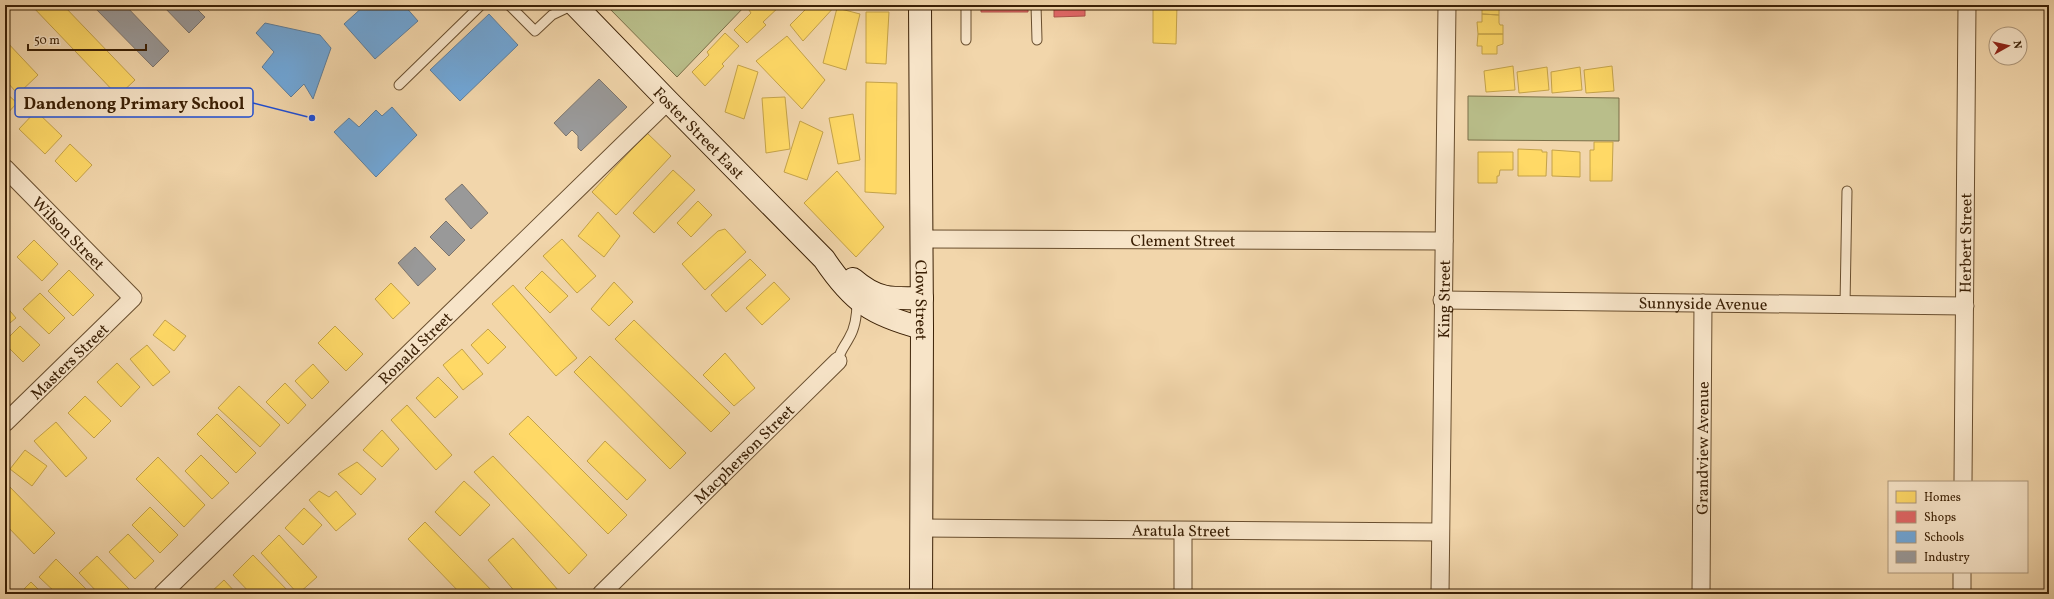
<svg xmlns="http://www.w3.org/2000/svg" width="2054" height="599" font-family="Vollkorn,serif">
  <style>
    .green { fill: #b9be8a; stroke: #7a6f48 }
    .homes { fill: #ffd966; stroke: #c4a249 }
    .shops { fill: #e06666; stroke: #ae5149 }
    .schools { fill: #6fa8dc; stroke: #5f7f9c }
    .industry { fill: #999; stroke: #7d756d }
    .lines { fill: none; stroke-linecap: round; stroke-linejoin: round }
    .lane-casing { stroke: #694e2e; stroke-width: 11 }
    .street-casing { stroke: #694e2e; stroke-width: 19 }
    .secondary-casing { stroke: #3b2005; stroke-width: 24 }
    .lane { stroke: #f7e4c8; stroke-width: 9 }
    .street { stroke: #f7e4c8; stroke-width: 17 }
    .secondary { stroke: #f7e4c8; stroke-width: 22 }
    .labels { text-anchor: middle; stroke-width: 4; stroke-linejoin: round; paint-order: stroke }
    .street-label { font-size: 16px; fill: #3b2005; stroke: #f7e4c8 }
    .leader { fill: none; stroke: #1d4ed8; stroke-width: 1.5 }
    .callout-dot { fill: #1d4ed8; stroke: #f7e4c8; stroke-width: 1.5 }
    .callout { fill: #f7e4c8; stroke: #1d4ed8; stroke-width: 1.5 }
    .callout-label { font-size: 17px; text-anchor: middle; font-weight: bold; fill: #3b2005 }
  </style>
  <rect width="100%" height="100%" fill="#f2d6ab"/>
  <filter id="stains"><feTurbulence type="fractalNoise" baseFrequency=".005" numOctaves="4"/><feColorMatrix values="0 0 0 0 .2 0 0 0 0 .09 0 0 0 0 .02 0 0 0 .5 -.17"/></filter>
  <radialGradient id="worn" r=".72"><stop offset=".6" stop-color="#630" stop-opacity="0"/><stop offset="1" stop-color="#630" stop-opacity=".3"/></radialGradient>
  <path class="green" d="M606 5H746L677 77Z
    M1468 96 1619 98V141L1468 140Z"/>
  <path class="homes" d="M31 5H63L135 80 118 96Z
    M754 5H781L763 22 766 25 747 43 734 30 751 13 749 10Z
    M810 5H836L803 41 790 25Z
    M1153 5H1177L1176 44 1153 43Z
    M1478 5H1503H1499V15L1482 14V7H1477Z
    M1567 5H1581V7H1567Z
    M837 8 860 14 846 70 823 63Z
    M866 12H889L886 64 866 63Z
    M1482 14 1499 15V23L1500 25H1503V34H1478L1477 22H1482Z
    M725 33 739 46 722 64 724 66 705 86 692 72 709 55 707 52Z
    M1478 34H1503V44L1497 46V54H1482V46H1477Z
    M787 36 825 80 802 109 756 61Z
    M5 40 38 75 18 94 5 80Z
    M738 65 758 72 744 119 725 112Z
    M1513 66 1515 90 1486 92 1484 71Z
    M1612 66 1614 91 1586 93 1584 70Z
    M1547 67 1549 90 1519 93 1517 72Z
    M1580 67 1582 90 1552 93 1551 72Z
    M866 82 897 83 896 194 865 192Z
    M5 92 17 103 5 116Z
    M785 97 790 149 766 153 762 98Z
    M36 111 62 136 45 154 19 129Z
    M853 114 860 160 838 164 829 118Z
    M800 121 823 132 807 180 784 172Z
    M647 133 671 156 616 215 592 192Z
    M1594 142H1613L1612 181H1590V150H1594Z
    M70 144 92 165 76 182 55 161Z
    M1518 149 1542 150V152H1547L1546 176H1518Z
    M1552 150 1580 152V177L1552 176Z
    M1478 152H1513V170H1500L1499 176H1497V183H1478Z
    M673 170 695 190 654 233 633 213Z
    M837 171 884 227 856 257 804 203Z
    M698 201 712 215 691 237 677 223Z
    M598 212 620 236 604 257 578 236Z
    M725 229 746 252 705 290 682 264 718 231Z
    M562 239 596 276 577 293 543 256Z
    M34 240 58 264 42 281 17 257Z
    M750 259 766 275 726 312 711 295Z
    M69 270 94 295 73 316 48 291Z
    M542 271 568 296 550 313 525 288Z
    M614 282 633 302 609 326 591 309Z
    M774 282 790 299 762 325 746 308Z
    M391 283 410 303 393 319 375 299Z
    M513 285 577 358 556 376 492 304Z
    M40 293 65 318 49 334 23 309Z
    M5 305 16 318 5 327Z
    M165 320 186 336 174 351 153 335Z
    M634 320 730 413 711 432 615 339Z
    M20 326 40 345 23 362 5 344V341Z
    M335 326 363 354 346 371 318 343Z
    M488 329 506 347 488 364 471 345Z
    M147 345 170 372 153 386 130 359Z
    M462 349 483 374 463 390 443 365Z
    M725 353 755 388 734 406 703 375Z
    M590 356 686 453 670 469 574 372Z
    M117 363 140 387 121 407 97 382Z
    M5 364 10 369 5 375Z
    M313 364 329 382 312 399 295 381Z
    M438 377 458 397 435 418 416 398Z
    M285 383 306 405 288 424 266 402Z
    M239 386 280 425 260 447 218 408Z
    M85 396 111 421 94 438 68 413Z
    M407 405 452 455 436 470 391 420Z
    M217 414 256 453 236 473 197 434Z
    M528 416 627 515 608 534 509 434Z
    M56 422 87 458 66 477 34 441Z
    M382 430 399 449 382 467 363 450Z
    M605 441 646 480 627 500 587 461Z
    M25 450 47 466 32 486 10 469Z
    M201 455 229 483 212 499 185 471Z
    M493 456 587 555 569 574 474 472Z
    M158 457 205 505 184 527 136 479Z
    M357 462 376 479 361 495 338 474Z
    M464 481 490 505 460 536 435 512Z
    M5 482 55 533 34 554 5 524Z
    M319 491 329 497 336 491 356 514 336 531 309 500Z
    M150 507 178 535 160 553 132 525Z
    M304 508 322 525 303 545 285 528Z
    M425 522 495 594H461L408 539Z
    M128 534 154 561 135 579 109 552Z
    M279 535 317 577 298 594 261 553Z
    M513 538 558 590 553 594H517L488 560Z
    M253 555 291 594H251L233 575Z
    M97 556 129 589 124 594H99L79 573Z
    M56 559 91 594H57L39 577Z
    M224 580 237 594H209Z
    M31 582 43 594H19Z"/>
  <path class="shops" d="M981 5H1028V12H981Z
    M1054 5H1085V16L1054 17Z"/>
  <path class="schools" d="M365 5H404L418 21 375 59 344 24Z
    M489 14 518 45 460 101 430 70Z
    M265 23 320 35 331 48 313 99 304 84 291 97 262 67 274 52 256 33Z
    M392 107 417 135 376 177 334 132 349 118 359 127 376 110 382 116Z"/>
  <path class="industry" d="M92 5H125L169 51 153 67Z
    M162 5H193L205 17 189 33Z
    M599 79 627 107 581 151 578 148V136L572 130 566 136 554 123Z
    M462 184 488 213 471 229 445 199Z
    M446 221 465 240 449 256 430 237Z
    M415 247 436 269 418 286 398 263Z"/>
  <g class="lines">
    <defs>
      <path id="lane" d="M509 5 535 31 552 15 573 5
        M966 5V40
        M1036 5 1037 40
        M399 85 481 5
        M1845 305 1847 191
        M838 361C839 352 845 346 849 338 856 327 857 314 857 301"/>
      <g id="street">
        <path id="s1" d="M5 168 133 298 5 423"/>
        <path id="s2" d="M922 239 1444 241"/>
        <path id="s3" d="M1442 300 1965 306"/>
        <path id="s4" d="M1963 482 1967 5"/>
        <path id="s5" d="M922 528 1439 532"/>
        <path id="s6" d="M162 594 668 101"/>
        <path id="s7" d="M601 594 838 361"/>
        <path d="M1183 594V531"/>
        <path id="s8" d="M1440 594 1447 5"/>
        <path id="s9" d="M1701 594 1703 303"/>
        <path d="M1962 594V572"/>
      </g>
      <g id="secondary">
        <path id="s10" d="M575 5 668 101 824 259C853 302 872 315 922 328"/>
        <path id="s11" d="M920 5 922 328 921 594"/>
        <path d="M853 279C877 300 892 299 922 298"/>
      </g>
    </defs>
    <use href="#lane" class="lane-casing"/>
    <use href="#street" class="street-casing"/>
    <use href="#secondary" class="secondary-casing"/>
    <use href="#lane" class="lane"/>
    <use href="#street" class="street"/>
    <use href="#secondary" class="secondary"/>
  </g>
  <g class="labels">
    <g class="street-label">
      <text dy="6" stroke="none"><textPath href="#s10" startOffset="178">Foster Street East</textPath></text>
      <text dy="6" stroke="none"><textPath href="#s1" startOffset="91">Wilson Street</textPath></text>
      <text dy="6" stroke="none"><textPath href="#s2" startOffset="261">Clement Street</textPath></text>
      <text dy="6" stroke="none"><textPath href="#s4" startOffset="239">Herbert Street</textPath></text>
      <text dy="6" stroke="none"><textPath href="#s11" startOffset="295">Clow Street</textPath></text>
      <text dy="6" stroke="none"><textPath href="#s8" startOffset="295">King Street</textPath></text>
      <text dy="6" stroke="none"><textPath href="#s3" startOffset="261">Sunnyside Avenue</textPath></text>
      <text dy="6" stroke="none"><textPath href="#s6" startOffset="353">Ronald Street</textPath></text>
      <text transform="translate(69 361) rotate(-44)" y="6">Masters Street</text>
      <text dy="6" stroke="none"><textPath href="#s9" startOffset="146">Grandview Avenue</textPath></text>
      <text dy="6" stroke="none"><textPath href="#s7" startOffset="200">Macpherson Street</textPath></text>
      <text dy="6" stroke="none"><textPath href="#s5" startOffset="259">Aratula Street</textPath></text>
    </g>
  </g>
  <path class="leader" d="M312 118L253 103"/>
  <circle class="callout-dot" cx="312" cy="118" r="4"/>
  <rect class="callout" x="15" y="88" width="238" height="29" rx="4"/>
  <g class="callout-label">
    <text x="134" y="109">Dandenong Primary School</text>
  </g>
  <rect width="2054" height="599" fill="none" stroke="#f2d6ab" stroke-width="20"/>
  <rect x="6" y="6" width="2042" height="587" fill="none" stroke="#3b2005" stroke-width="2"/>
  <rect x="10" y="10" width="2034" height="579" fill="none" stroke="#3b2005"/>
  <rect x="1888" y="481" width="140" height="92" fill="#f7e4c8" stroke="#ac967a"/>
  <rect x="1896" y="491" width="20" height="12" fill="#ffd966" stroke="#ac967a"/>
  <text x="1924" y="501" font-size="12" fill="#3b2005">Homes</text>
  <rect x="1896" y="511" width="20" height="12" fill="#e06666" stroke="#ac967a"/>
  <text x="1924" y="521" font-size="12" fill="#3b2005">Shops</text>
  <rect x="1896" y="531" width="20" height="12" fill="#6fa8dc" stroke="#ac967a"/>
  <text x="1924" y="541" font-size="12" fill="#3b2005">Schools</text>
  <rect x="1896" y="551" width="20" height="12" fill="#999999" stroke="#ac967a"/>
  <text x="1924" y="561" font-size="12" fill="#3b2005">Industry</text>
  <g transform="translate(2008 46) rotate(82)"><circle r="19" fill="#f7e4c8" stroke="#ac967a"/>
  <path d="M0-3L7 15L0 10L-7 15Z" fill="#8f2418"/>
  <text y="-6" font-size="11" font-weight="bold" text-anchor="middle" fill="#3b2005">N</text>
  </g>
  <path d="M28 44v6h118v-6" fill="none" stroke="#3b2005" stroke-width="2"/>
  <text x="34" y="44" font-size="12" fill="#3b2005" stroke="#f7e4c8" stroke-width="3" paint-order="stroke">50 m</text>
  <rect width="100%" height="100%" filter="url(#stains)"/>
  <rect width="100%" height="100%" fill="url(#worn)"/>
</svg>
